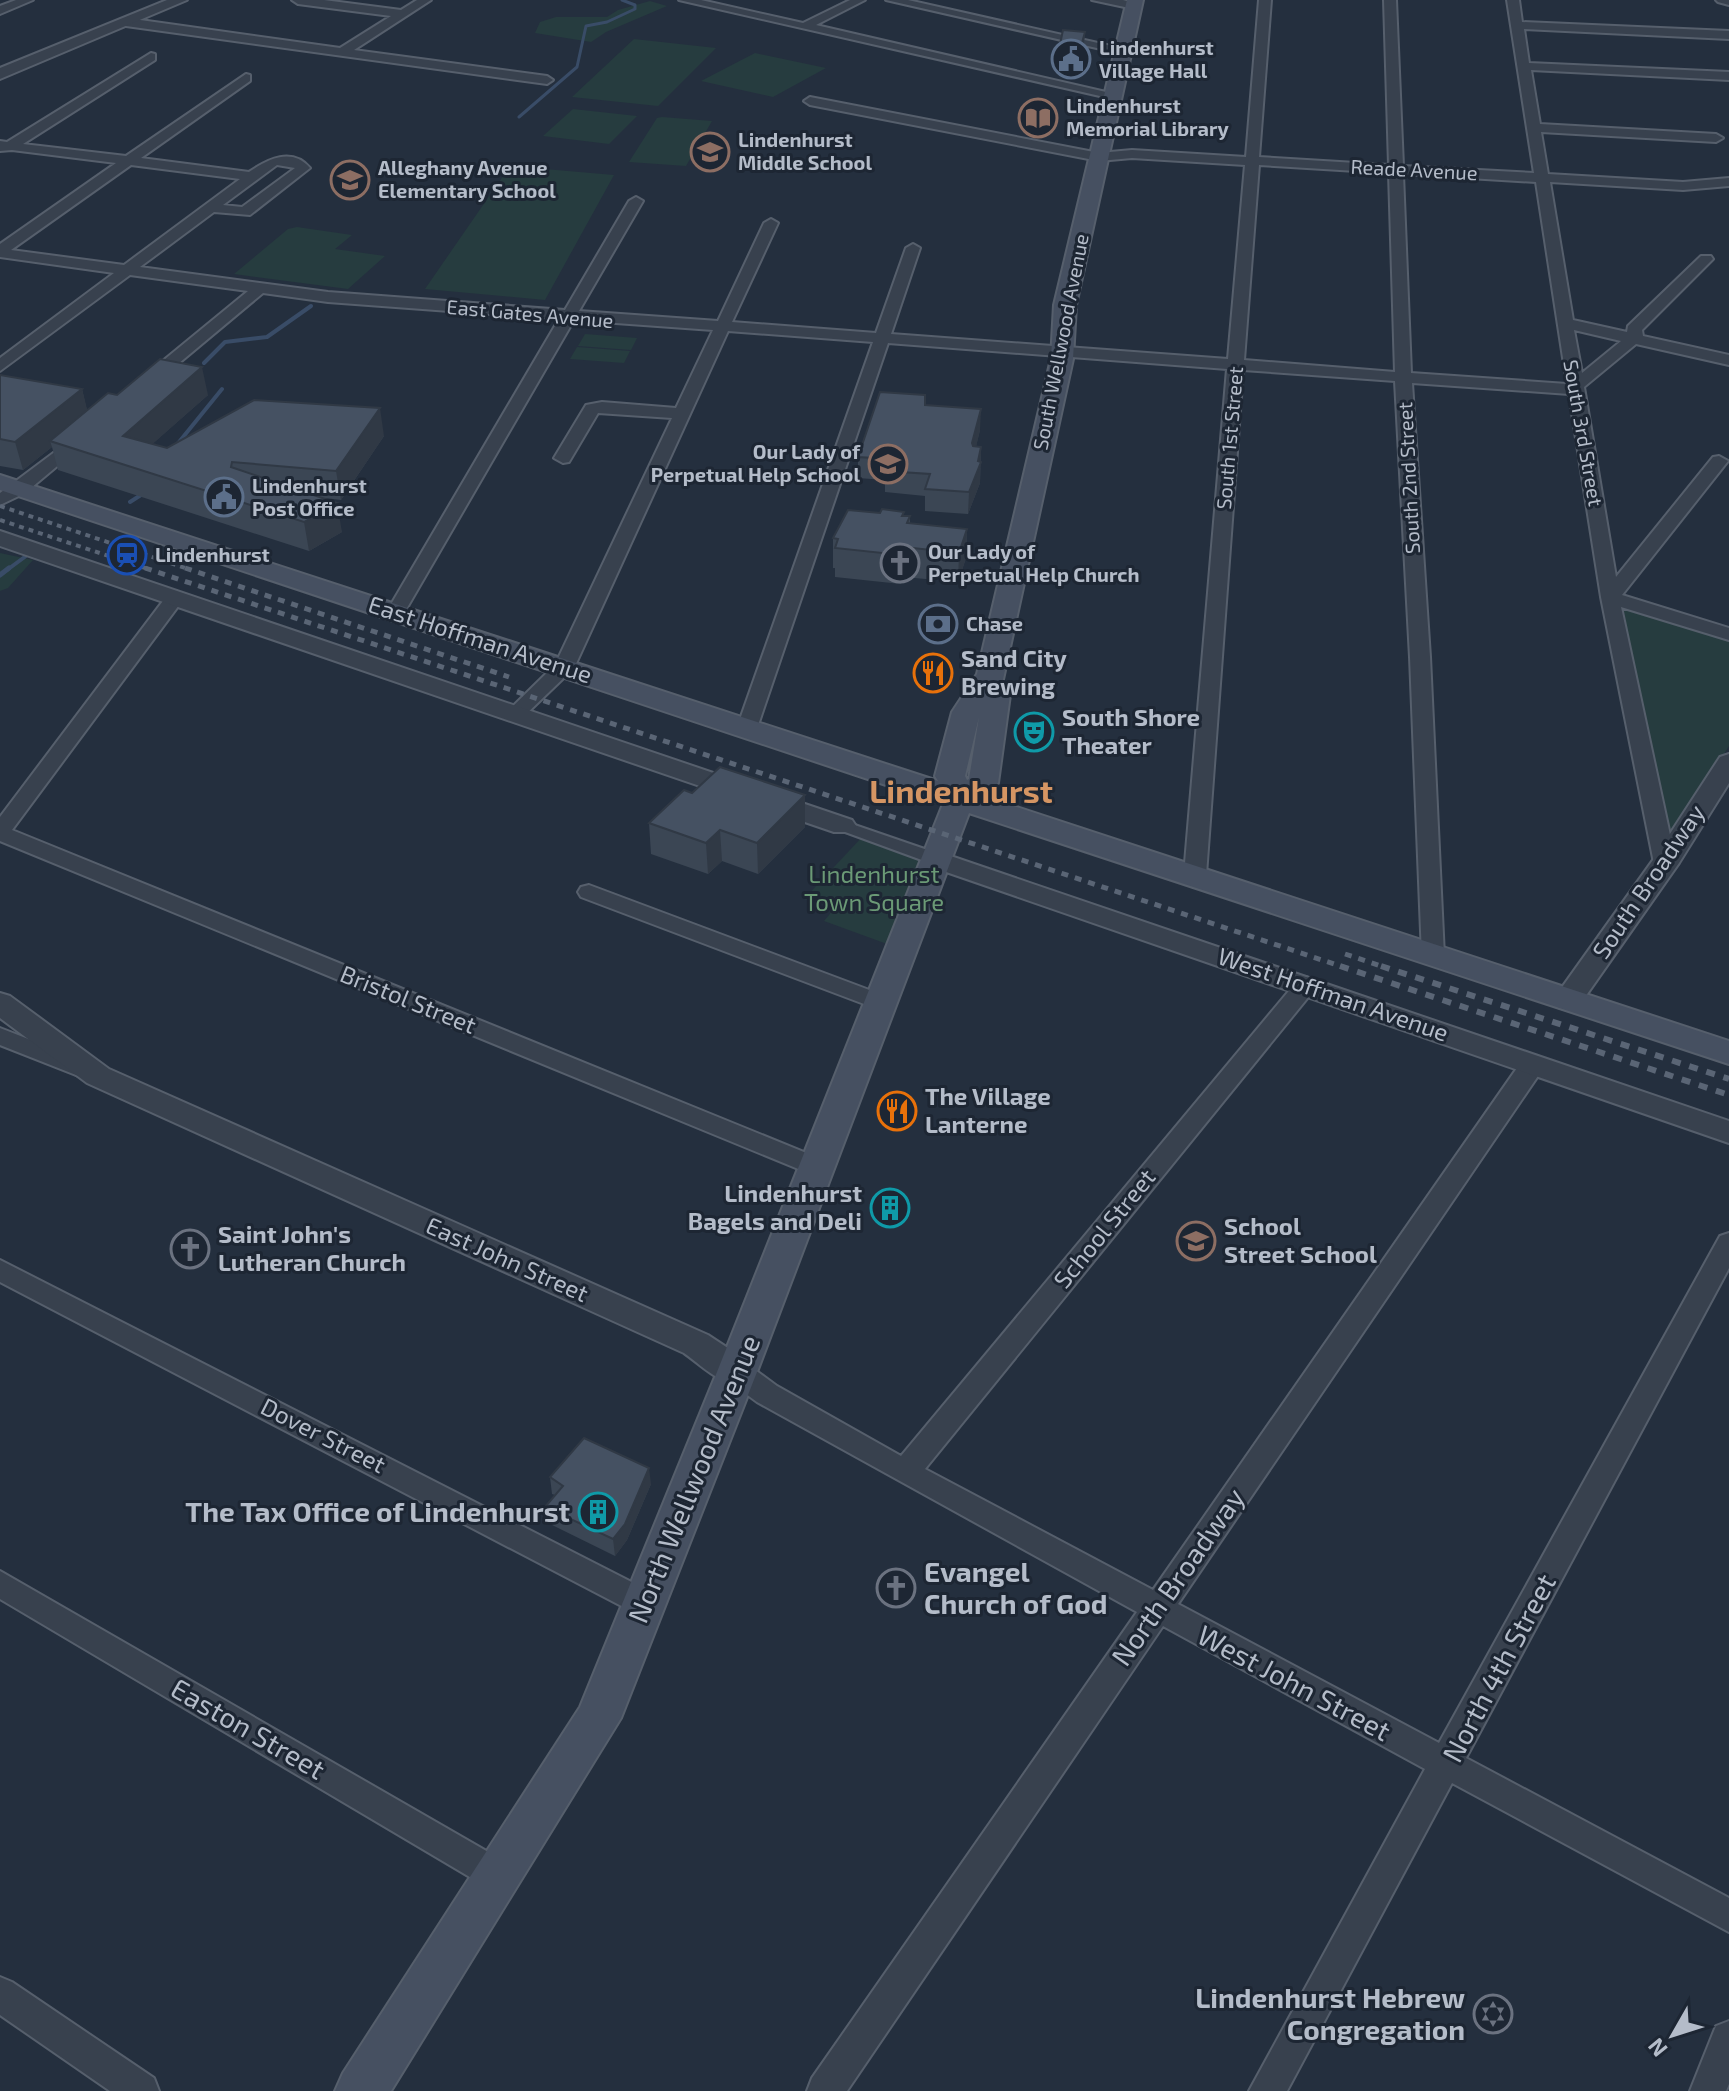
<svg xmlns="http://www.w3.org/2000/svg" width="1729" height="2091" font-family="'Exo 2',sans-serif">
  <style>
    .green { fill: #263c3f }
    .lines { fill: none; stroke-linecap: round; stroke-linejoin: round }
    .stream-far2 { stroke: #394c67; stroke-width: 3 }
    .stream-far1 { stroke: #394c67; stroke-width: 4 }
    .stream { stroke: #394c67; stroke-width: 5 }
    .pedestrian-casing { stroke: #565f6c; stroke-width: 4 }
    .minor-casing { stroke: #565f6c; stroke-width: 4 }
    .tertiary-casing { stroke: #565f6c; stroke-width: 4 }
    .secondary-casing { stroke: #565f6c; stroke-width: 4 }
    .pedestrian { fill: #38414e; fill-rule: evenodd }
    .minor { fill: #38414e; fill-rule: evenodd }
    .tertiary { fill: #38414e; fill-rule: evenodd }
    .secondary { fill: #465061; fill-rule: evenodd }
    .rail-far2 { stroke: #5a6575; stroke-width: 4; stroke-dasharray: 5 5; stroke-linecap: butt }
    .rail-far1 { stroke: #5a6575; stroke-width: 5; stroke-dasharray: 7 7; stroke-linecap: butt }
    .rail { stroke: #5a6575; stroke-width: 6; stroke-dasharray: 9 9; stroke-linecap: butt }
    .wall { fill: #3b4654 }
    .shaded-wall { fill: #303945 }
    .building { fill: #455162; stroke: #303945; stroke-width: 2 }
    .labels { text-anchor: middle; stroke-width: 6; stroke-linejoin: round; paint-order: stroke }
    .far-poi-label { font-size: 20px; font-weight: bold; fill: #b4bcc9; stroke: #1d2633; text-anchor: start }
    .far-street-label { font-size: 20px; fill: #b4bcc9; stroke: #1d2633 }
    .street-label { font-size: 24px; fill: #b4bcc9; stroke: #1d2633 }
    .poi-label { font-size: 24px; font-weight: bold; fill: #b4bcc9; stroke: #1d2633; text-anchor: start }
    .park-label { font-size: 24px; fill: #6b9a76; stroke: #1d2633 }
    .near-street-label { font-size: 28px; fill: #b4bcc9; stroke: #1d2633 }
    .near-poi-label { font-size: 28px; font-weight: bold; fill: #b4bcc9; stroke: #1d2633; text-anchor: end }
    .district-label { font-size: 32px; font-weight: bold; fill: #d59563; stroke: #1d2633 }
  </style>
  <rect width="100%" height="100%" fill="#242f3e"/>
  <path class="green" d="M650 1 667 6 606 32 591 42 535 33 540 22 556 17H607L618 10Z
    M634 39 716 48 658 106 572 97Z
    M755 53 826 68 773 97 701 81Z
    M573 109 637 116 609 144 543 136Z
    M662 117 712 121 686 166 629 162 657 118Z
    M510 166 614 175 545 300 425 289Z
    M297 227 352 235 335 249 385 256 348 289 234 274 288 229Z
    M585 334 637 338 631 350 578 346Z
    M577 347 630 351 624 363 570 359Z
    M0 553 33 560 8 588 0 591Z
    M1623 607 1729 640V746L1668 844Z
    M864 835 934 859 898 948 824 921 834 909 804 899Z"/>
  <g class="lines">
    <path class="stream-far2" d="M519 117 577 67 586 26 607 22 635 9V5L622 0"/>
    <path class="stream-far1" d="M204 363 225 342 267 337 311 306
      M175 447 222 389
      M130 502 144 493
      M7 570 26 556"/>
    <path class="stream" d="M0 575 9 568"/>
    <defs>
      <path id="pedestrian" d="M843 821 942 855 944 859 936 864 930 863 837 829 835 826Z"/>
      <path id="minor" d="M16 0H33L0 14V6Z
        M292 0H324L401 10 417 0H431L354 50 547 76 553 80 547 84 126 26 120 22 126 18 340 48 391 16 298 4Z
        M679 0H701L803 23 850 0H865L816 25 1119 95 1113 99Z
        M886 0H908L1129 50 1123 54Z
        M1092 0H1123L1140 5 1134 9Z
        M1259 0H1271L1259 157 1389 165 1384 0H1396L1403 166 1534 173 1507 0H1519L1522 22 1729 31V39L1524 29 1529 63 1729 72V80L1531 70 1540 124 1716 134 1723 138 1716 142 1541 132 1548 174 1683 182 1729 178V186L1683 190 1550 182 1573 320 1627 332 1628 326 1701 256H1711L1713 259 1642 330 1643 336 1729 355V365L1636 344 1584 387 1616 577 1713 457 1719 456 1728 461 1622 595 1729 628V640L1621 607 1676 863 1673 868H1657L1654 863 1601 597 1569 394 1412 383 1430 657 1444 956 1441 961H1425L1422 956 1410 657 1395 381 1243 370 1206 875 1195 882 1184 875 1227 369 888 343 757 728 747 734 737 728 873 342 728 331 574 668 522 718 515 720 505 714 555 665 672 418 598 413 569 462 563 463 554 458 586 405 602 402 676 408 713 330 574 320 404 613 395 619 386 613 559 319 328 302 263 293 154 384H142V378L248 291 130 275 0 371V358L114 273 0 257V244L116 163 12 150 0 151V141L7 142 151 53 155 54V60L23 144 126 156 246 74 250 75V81L141 158 249 172C268 159 292 147 310 168L250 215 214 212 140 267 328 292 565 310 629 201 636 197 643 201 579 311 718 321 764 223 771 219 778 223 732 322 876 333 906 248 913 244 920 248 891 334 1228 359 1245 165 1132 158 1099 161 810 105 804 101 810 97 1099 153 1132 150 1246 157ZM131 165 240 179 124 265 11 250ZM277 165 295 168 242 207 223 205ZM1259 165 1389 173 1395 372 1244 360ZM1403 174 1536 182 1567 384 1411 373ZM1574 330 1621 341 1582 373Z
        M1716 0H1729V5L1718 2Z
        M80 433 86 434 88 438 86 442 25 493 0 505V493Z
        M176 591 185 597 12 830 826 1161 830 1167 826 1173 817 1176 808 1173 0 841V817L169 593Z
        M589 885 888 997 892 1002 888 1007H872L581 897 578 892 581 887Z
        M1306 977 1314 980 1318 985 1314 990 925 1469 1153 1590 1524 1058H1542L1545 1064 1542 1070 1178 1604 1439 1743 1720 1236 1729 1233V1268L1466 1758 1729 1898V1932L1452 1783 1287 2091H1249L1425 1769 1163 1626 847 2091H807L812 2078 1137 1612 757 1402 727 1380 723 1372 727 1364 737 1361 747 1364 777 1386 901 1456 1298 980Z
        M0 1028 90 1063 93 1069 90 1075 81 1077 0 1045Z
        M0 1260 655 1594 659 1603 655 1612 644 1616 633 1612 0 1282Z
        M0 1571 509 1864 514 1875 509 1886 497 1891 485 1886 0 1599Z
        M0 1977 12 1982 154 2078 159 2091H110L0 2015Z
        M1729 2021V2084L1726 2091H1690L1716 2026Z"/>
      <path id="tertiary" d="M167 0H187L0 79V68Z
        M0 531 852 820 856 826 852 832H834L0 546Z
        M1729 754V783L1679 863 1578 1007 1568 1010 1558 1007 1553 1000 1653 860 1720 757Z
        M936 851 1729 1121V1143L926 865 922 859 926 853Z
        M0 993 10 996 109 1069 708 1335 749 1362 754 1372 749 1382C724 1390 704 1367 684 1353L87 1083 0 1018Z"/>
      <path id="secondary" d="M1127 0H1143L1076 305 1073 359 1002 684 1010 695 998 783 983 796 1729 1041V1064L969 813 757 1372 621 1718 391 2091H335L343 2073 580 1707 717 1372 943 804 0 490V475L938 781 935 776 952 712 977 674 1051 359 1054 305ZM979 717 969 779 967 780 965 776Z"/>
    </defs>
    <use href="#pedestrian" class="pedestrian-casing"/>
    <use href="#minor" class="minor-casing"/>
    <use href="#tertiary" class="tertiary-casing"/>
    <use href="#secondary" class="secondary-casing"/>
    <use href="#pedestrian" class="pedestrian"/>
    <use href="#minor" class="minor"/>
    <use href="#tertiary" class="tertiary"/>
    <use href="#secondary" class="secondary"/>
    <path class="rail-far2" d="M0 506 191 570
      M0 520 151 570"/>
    <path class="rail-far1" d="M145 568 1346 968
      M185 568 509 677
      M1345 954 1387 968"/>
    <path class="rail" d="M1340 966 1729 1095
      M1381 966 1729 1079"/>
  </g>
  <path class="wall" d="M1085 32 1083 54 1079 73 1057 72 1059 49Z
    M0 375 82 389 87 411 117 395H208L152 444 167 448 384 436 341 500 325 498 342 532 309 551 58 470 52 447 23 470 0 466Z
    M925 405 980 430 976 446 981 447 980 483 968 514 925 511V496L885 492V480L858 478V457Z
    M904 516H910V523L967 529 966 558 958 582 904 577 901 584 835 577V568H833V538Z
    M692 793 805 795V827L758 874 722 861 708 874 651 854 649 823Z
    M550 1477 651 1484 627 1540 615 1556 548 1523 545 1507 555 1495 552 1494Z"/>
  <path class="shaded-wall" d="M1085 32 1083 54 1079 73 1080 50Z
    M202 367 208 395 130 464 123 436Z
    M82 389 89 417 50 441 52 447 23 470 15 442Z
    M380 408 384 436 341 500 336 471Z
    M981 409 980 430 972 464V443Z
    M981 447 980 483 968 514 969 492Z
    M337 503 342 532 309 551 304 522Z
    M967 529 966 558 958 582 959 553Z
    M904 547V577L901 584V555Z
    M805 795V827L758 874 757 843Z
    M720 830 722 861 708 874 706 843Z
    M649 1468 651 1484 627 1540 615 1556 613 1539Z"/>
  <path class="building" d="M1063 30 1085 32 1080 50 1059 49Z
    M160 359 202 367 123 436 167 448 254 400 380 408 336 471 232 462 231 467 337 503 304 522 50 441 108 393 117 395Z
    M0 375 82 389 15 442 0 439Z
    M880 392 925 395V405L981 409 972 443 973 446 981 447 978 461 981 462 969 492 925 489 930 474 885 471 889 459 858 457Z
    M882 509 904 512 902 516H910L907 523 967 529 959 553 904 547 901 555 835 548 838 539 833 538 848 510 880 513Z
    M720 767 805 795 757 843 720 830 706 843 649 823 684 790 692 793Z
    M584 1438 649 1468 625 1524 613 1539 545 1507 563 1486 550 1477Z"/>
  <defs>
    <symbol id="civic-ring" viewBox="-11 -11 22 22"><circle r="9.5" fill="#1d2633" stroke="#5c6f8a" stroke-width="1.5"/><path d="M-.6-6.5H3V-4.5H.6V-3L4-1V1h2V6H-6V1h2V-1L-.6-3ZM-1.2 2.5V6h2.4V2.5Z" fill="#5c6f8a"/></symbol>
    <symbol id="library-ring" viewBox="-11 -11 22 22"><circle r="9.5" fill="#1d2633" stroke="#8d6e63" stroke-width="1.5"/><path d="M-6-4Q-3-5.5-.7-3.5V5Q-3 3-6 4ZM6-4Q3-5.5 .7-3.5V5Q3 3 6 4Z" fill="#8d6e63"/></symbol>
    <symbol id="school-ring" viewBox="-11 -11 22 22"><circle r="9.5" fill="#1d2633" stroke="#8d6e63" stroke-width="1.5"/><path d="M0-5L7-2L0 1L-7-2ZM-4 1L0 2.5L4 1V4Q0 6-4 4Z" fill="#8d6e63"/></symbol>
    <symbol id="station-ring" viewBox="-11 -11 22 22"><circle r="9.5" fill="#1d2633" stroke="#1a4fb4" stroke-width="1.5"/><path d="M-3-6H3Q5-6 5-4V2Q5 4 3 4L4.5 6H3L1.5 4h-3L-3 6H-4.5L-3 4Q-5 4-5 2V-4Q-5-6-3-6ZM-3.5-4v3h7v-3ZM-3.5 1v1.5H-2V1ZM2 1v1.5H3.5V1Z" fill="#1a4fb4"/></symbol>
    <symbol id="church-ring" viewBox="-11 -11 22 22"><circle r="9.5" fill="#1d2633" stroke="#6b7280" stroke-width="1.5"/><path d="M-1.2-6h2.4v3.5h3.3v2.4h-3.3V6h-2.4V-.1h-3.3v-2.4h3.3Z" fill="#6b7280"/></symbol>
    <symbol id="bank-ring" viewBox="-11 -11 22 22"><circle r="9.5" fill="#1d2633" stroke="#5c6f8a" stroke-width="1.5"/><path d="M-6-4H6V4H-6ZM0-2.3a2.3 2.3 0 1 0 0 4.6a2.3 2.3 0 1 0 0-4.6Z" fill="#5c6f8a"/></symbol>
    <symbol id="restaurant-ring" viewBox="-11 -11 22 22"><circle r="9.5" fill="#1d2633" stroke="#e8710a" stroke-width="1.5"/><path d="M-5-6h1v4h1v-4h1v4h1v-4h1v5L-1.5 .5V6h-2V.5L-5-1ZM5-6V6H3V1.5H1.5Q1.5-4 5-6Z" fill="#e8710a"/></symbol>
    <symbol id="theatre-ring" viewBox="-11 -11 22 22"><circle r="9.5" fill="#1d2633" stroke="#0f9aa8" stroke-width="1.5"/><path d="M-5-5.5Q0-4 5-5.5V0Q5 5 0 6Q-5 5-5 0ZM-3.3-2.5H-1v1.5H-3.3ZM1-2.5H3.3v1.5H1ZM-2.8 1Q0 5.5 2.8 1Z" fill="#0f9aa8"/></symbol>
    <symbol id="building-ring" viewBox="-11 -11 22 22"><circle r="9.5" fill="#1d2633" stroke="#0f9aa8" stroke-width="1.5"/><path d="M-4-6H4V6H1V3H-1V6H-4ZM-2.5-4.3h1.7v1.8h-1.7ZM.8-4.3h1.7v1.8H.8ZM-2.5-1h1.7V.8h-1.7ZM.8-1h1.7V.8H.8Z" fill="#0f9aa8"/></symbol>
    <symbol id="synagogue-ring" viewBox="-11 -11 22 22"><circle r="9.5" fill="#1d2633" stroke="#6b7280" stroke-width="1.5"/><path d="M0-6.5L5.6 3.2H-5.6ZM0 6.5L5.6-3.2H-5.6Z" fill="#6b7280"/></symbol>
  </defs>
  <g fill-rule="evenodd">
    <use href="#civic-ring" x="1049" y="37" width="44" height="44"/>
    <use href="#library-ring" x="1016" y="96" width="44" height="44"/>
    <use href="#school-ring" x="688" y="130" width="44" height="44"/>
    <use href="#school-ring" x="328" y="158" width="44" height="44"/>
    <use href="#school-ring" x="866" y="442" width="44" height="44"/>
    <use href="#civic-ring" x="202" y="475" width="44" height="44"/>
    <use href="#station-ring" x="105" y="533" width="44" height="44"/>
    <use href="#church-ring" x="878" y="541" width="44" height="44"/>
    <use href="#bank-ring" x="916" y="602" width="44" height="44"/>
    <use href="#restaurant-ring" x="911" y="651" width="44" height="44"/>
    <use href="#theatre-ring" x="1012" y="710" width="44" height="44"/>
    <use href="#restaurant-ring" x="875" y="1089" width="44" height="44"/>
    <use href="#building-ring" x="868" y="1186" width="44" height="44"/>
    <use href="#school-ring" x="1174" y="1219" width="44" height="44"/>
    <use href="#church-ring" x="168" y="1227" width="44" height="44"/>
    <use href="#building-ring" x="576" y="1490" width="44" height="44"/>
    <use href="#church-ring" x="874" y="1566" width="44" height="44"/>
    <use href="#synagogue-ring" x="1471" y="1992" width="44" height="44"/>
  </g>
  <g class="labels">
    <g class="far-poi-label">
      <text x="1099" y="55">Lindenhurst<tspan x="1099" dy="23">Village Hall</tspan></text>
      <text x="1066" y="113">Lindenhurst<tspan x="1066" dy="23">Memorial Library</tspan></text>
      <text x="738" y="147">Lindenhurst<tspan x="738" dy="23">Middle School</tspan></text>
      <text x="378" y="175">Alleghany Avenue<tspan x="378" dy="23">Elementary School</tspan></text>
      <text x="860" y="459" text-anchor="end">Our Lady of<tspan x="860" dy="23">Perpetual Help School</tspan></text>
      <text x="252" y="493">Lindenhurst<tspan x="252" dy="23">Post Office</tspan></text>
      <text x="928" y="559">Our Lady of<tspan x="928" dy="23">Perpetual Help Church</tspan></text>
      <text x="155" y="562">Lindenhurst</text>
      <text x="966" y="631">Chase</text>
    </g>
    <g class="far-street-label">
      <text transform="translate(1414 170) rotate(3)" y="7">Reade Avenue</text>
      <text transform="translate(530 314) rotate(5)" y="7">East Gates Avenue</text>
      <text transform="translate(1061 342) rotate(-79)" y="7">South Wellwood Avenue</text>
      <text transform="translate(1583 433) rotate(80)" y="7">South 3rd Street</text>
      <text transform="translate(1230 438) rotate(-85)" y="7">South 1st Street</text>
      <text transform="translate(1409 478) rotate(-93)" y="7">South 2nd Street</text>
    </g>
    <g class="street-label">
      <text transform="translate(480 640) rotate(18)" y="8">East Hoffman Avenue</text>
      <text transform="translate(1649 882) rotate(-56)" y="8">South Broadway</text>
      <text transform="translate(1333 995) rotate(19)" y="8">West Hoffman Avenue</text>
      <text transform="translate(408 1000) rotate(22)" y="8">Bristol Street</text>
      <text transform="translate(1105 1229) rotate(-51)" y="8">School Street</text>
      <text transform="translate(507 1260) rotate(24)" y="8">East John Street</text>
      <text transform="translate(323 1436) rotate(27)" y="8">Dover Street</text>
    </g>
    <g class="poi-label">
      <text x="961" y="667">Sand City<tspan x="961" dy="28">Brewing</tspan></text>
      <text x="1062" y="726">South Shore<tspan x="1062" dy="28">Theater</tspan></text>
      <text x="925" y="1105">The Village<tspan x="925" dy="28">Lanterne</tspan></text>
      <text x="862" y="1202" text-anchor="end">Lindenhurst<tspan x="862" dy="28">Bagels and Deli</tspan></text>
      <text x="1224" y="1235">School<tspan x="1224" dy="28">Street School</tspan></text>
      <text x="218" y="1243">Saint John's<tspan x="218" dy="28">Lutheran Church</tspan></text>
    </g>
    <g class="park-label">
      <text x="874" y="883">Lindenhurst<tspan x="874" dy="28">Town Square</tspan></text>
    </g>
    <g class="near-street-label">
      <text transform="translate(694 1479) rotate(-68)" y="10">North Wellwood Avenue</text>
      <text transform="translate(1178 1577) rotate(-55)" y="10">North Broadway</text>
      <text transform="translate(1499 1668) rotate(-62)" y="10">North 4th Street</text>
      <text transform="translate(1294 1683) rotate(28)" y="10">West John Street</text>
      <text transform="translate(248 1729) rotate(30)" y="10">Easton Street</text>
    </g>
    <g class="near-poi-label">
      <text x="570" y="1522">The Tax Office of Lindenhurst</text>
      <text x="924" y="1582" text-anchor="start">Evangel<tspan x="924" dy="32">Church of God</tspan></text>
      <text x="1465" y="2008">Lindenhurst Hebrew<tspan x="1465" dy="32">Congregation</tspan></text>
    </g>
    <g class="district-label">
      <text x="961" y="803">Lindenhurst</text>
    </g>
  </g>
  <g transform="translate(1673 2035) rotate(231)" stroke="#1d2633" stroke-width="6" paint-order="stroke">
  <path d="M0-6L14 30L0 20L-14 30Z" fill="#b4bcc9"/>
  <text y="-12" font-size="22" font-weight="bold" text-anchor="middle" fill="#b4bcc9">N</text>
  </g>
</svg>
